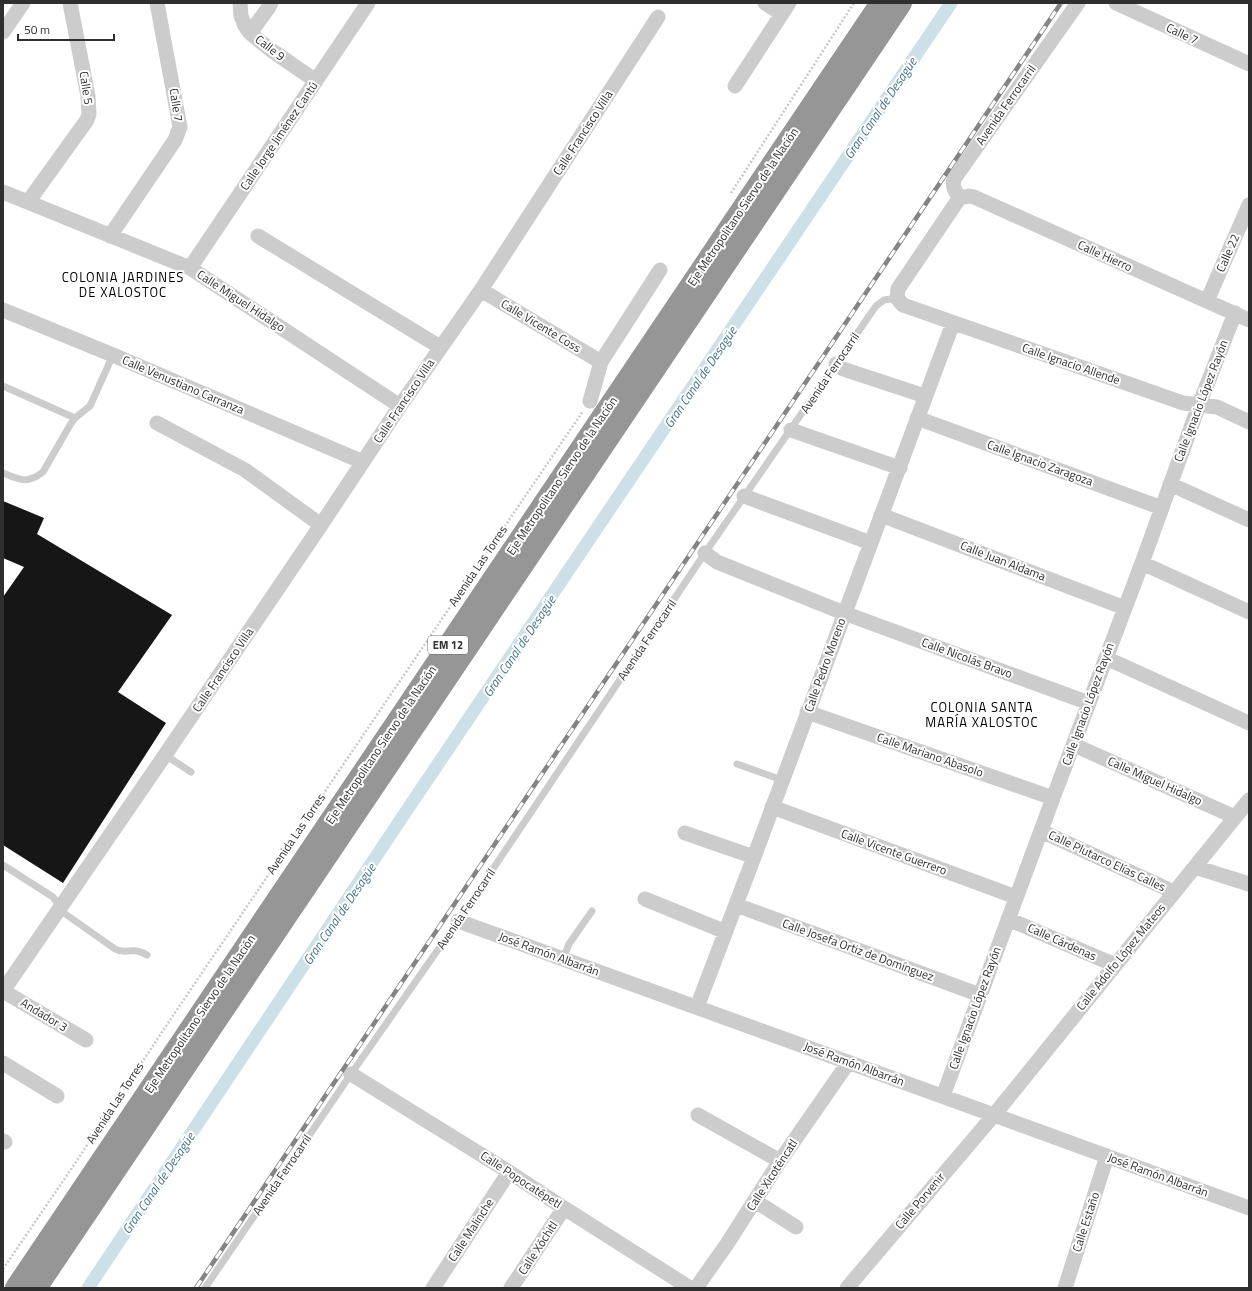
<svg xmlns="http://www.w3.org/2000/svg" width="1252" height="1291" font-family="'Titillium Web',sans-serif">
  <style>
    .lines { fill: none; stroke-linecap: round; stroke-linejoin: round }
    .canal { stroke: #cde0e8; stroke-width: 13 }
    .building { fill: #161616 }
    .path { stroke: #c9c9c9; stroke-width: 2.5; stroke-dasharray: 2 2; stroke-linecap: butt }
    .lane { stroke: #ccc; stroke-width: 7 }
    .street { stroke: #ccc; stroke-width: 15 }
    .highway { stroke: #969696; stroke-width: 22 }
    .rail-casing { stroke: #848484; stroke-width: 4.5 }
    .rail { stroke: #fff; stroke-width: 3; stroke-dasharray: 9; stroke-linecap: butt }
    .labels { text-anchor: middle; stroke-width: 4; stroke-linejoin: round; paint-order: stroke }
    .shield { fill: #fff; stroke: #6d6d6d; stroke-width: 1 }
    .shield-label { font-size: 11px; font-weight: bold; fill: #2f2f2f }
    .street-label { font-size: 12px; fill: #2f2f2f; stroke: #fff }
    .water-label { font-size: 13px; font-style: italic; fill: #467587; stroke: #fff }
    .neighbourhood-label { font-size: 13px; letter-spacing: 1px; fill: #000; stroke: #fff }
  </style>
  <rect width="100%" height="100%" fill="#fff"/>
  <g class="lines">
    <path class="canal" d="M88 1288 407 810 951 3"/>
  </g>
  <path class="building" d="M3 501 44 518 37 534 172 615 118 692 166 723 63 883 3 845V597L24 567 3 558Z"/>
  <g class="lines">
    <path class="path" d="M731 193 854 3
      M3 1269 76 1162 170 1020 583 411"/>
    <path class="lane" d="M3 386 75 418
      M3 473C19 480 28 484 43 472L70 425 75 418 90 406 113 355
      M165 755 191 772
      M737 764 782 780
      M3 865 53 897 64 913 115 949C126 955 133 946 147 955
      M563 959 569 944 592 911
      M205 1288 351 1074 458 921 705 553 876 306 884 300 897 298"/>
    <path class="street" d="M240 3 241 16 245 26 250 33 271 50 316 81
      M765 3 782 14
      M1116 3 1249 64
      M3 32 23 3
      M250 33 269 7 271 3
      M735 86 789 3
      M3 192 190 268 400 406
      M960 198 956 203 898 289 897 298 903 305 1183 403 1217 407 1249 422
      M960 198 969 196 974 197 1249 320
      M960 198C955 191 952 187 954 179L1078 3
      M28 202 87 120 89 114 88 96 70 3
      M110 236 175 140 180 127 157 3
      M258 236 440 347
      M190 268 368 3
      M481 290 601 362
      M1207 301 1249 205
      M3 310 113 355 363 462
      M836 364 843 369 925 396
      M590 401 601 362 660 270
      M917 418 1162 508
      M157 423 245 470 321 525
      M791 430 900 468
      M1170 484 1249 520
      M744 496 871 543
      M881 515 1125 608
      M705 553 717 562 844 613 1089 703
      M1142 563 1249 612
      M1106 658 1249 723
      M807 712 1053 798
      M1074 745 1235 817
      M772 807 1016 897
      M1041 831 1174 892
      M685 833 754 857
      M1195 867 1249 884
      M645 899 726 932
      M736 905 980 995
      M1008 919 1115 965
      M458 921 994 1115 1249 1208
      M3 991 165 755 321 525 400 406 481 290 658 17
      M3 991 86 1040
      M697 1007 754 857 953 323
      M3 1063 57 1096
      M351 1074 509 1172 564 1208 690 1288
      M943 1096 1053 798 1142 563 1199 405 1235 313
      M698 1115 780 1161
      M3 1141 5 1142
      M755 1201 796 1227
      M433 1288 509 1172
      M511 1288 564 1208
      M696 1288 727 1244 780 1161 848 1063
      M847 1288 994 1115 1249 800
      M1065 1288 1107 1156"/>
    <path class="highway" d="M16 1288 881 3
      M36 1288 901 3"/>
    <defs>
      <path id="rail" d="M196 1288 1061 3"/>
    </defs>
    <use href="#rail" class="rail-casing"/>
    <use href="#rail" class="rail"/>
  </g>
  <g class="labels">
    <rect class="shield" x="428" y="636" width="40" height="18" rx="3"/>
    <g class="shield-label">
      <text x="448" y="649">EM 12</text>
    </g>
    <g class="street-label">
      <text transform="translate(1182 34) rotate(25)" y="4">Calle 7</text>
      <text transform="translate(270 48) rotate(37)" y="4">Calle 9</text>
      <text transform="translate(86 88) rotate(81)" y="4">Calle 5</text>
      <text transform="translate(176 105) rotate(81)" y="4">Calle 7</text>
      <text transform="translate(1006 105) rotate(-55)" y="4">Avenida Ferrocarril</text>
      <text transform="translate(583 133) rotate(-57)" y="4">Calle Francisco Villa</text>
      <text transform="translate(279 136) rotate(-56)" y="4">Calle Jorge Jiménez Cantú</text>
      <text transform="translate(743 207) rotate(-56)" y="4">Eje Metropolitano Siervo de la Nación</text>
      <text transform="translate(1228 253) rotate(-66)" y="4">Calle 22</text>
      <text transform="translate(1105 256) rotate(24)" y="4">Calle Hierro</text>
      <text transform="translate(241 301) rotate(33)" y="4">Calle Miguel Hidalgo</text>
      <text transform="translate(541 326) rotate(31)" y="4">Calle Vicente Coss</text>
      <text transform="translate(1071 364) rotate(19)" y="4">Calle Ignacio Allende</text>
      <text transform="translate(830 373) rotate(-56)" y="4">Avenida Ferrocarril</text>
      <text transform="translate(183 385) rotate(23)" y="4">Calle Venustiano Carranza</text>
      <text transform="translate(404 401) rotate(-56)" y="4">Calle Francisco Villa</text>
      <text transform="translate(1201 401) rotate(-69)" y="4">Calle Ignacio López Rayón</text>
      <text transform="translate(1040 463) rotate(20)" y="4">Calle Ignacio Zaragoza</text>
      <text transform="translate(562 476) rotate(-56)" y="4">Eje Metropolitano Siervo de la Nación</text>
      <text transform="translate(1003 561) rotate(21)" y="4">Calle Juan Aldama</text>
      <text transform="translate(478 566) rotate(-56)" y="4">Avenida Las Torres</text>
      <text transform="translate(647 640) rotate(-56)" y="4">Avenida Ferrocarril</text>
      <text transform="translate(967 658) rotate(20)" y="4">Calle Nicolás Bravo</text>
      <text transform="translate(825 665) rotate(-70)" y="4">Calle Pedro Moreno</text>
      <text transform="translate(223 670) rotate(-56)" y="4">Calle Francisco Villa</text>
      <text transform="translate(1088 704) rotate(-70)" y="4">Calle Ignacio López Rayón</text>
      <text transform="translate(381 745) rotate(-56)" y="4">Eje Metropolitano Siervo de la Nación</text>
      <text transform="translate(930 755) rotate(19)" y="4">Calle Mariano Abasolo</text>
      <text transform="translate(1155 781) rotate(24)" y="4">Calle Miguel Hidalgo</text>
      <text transform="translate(296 834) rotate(-56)" y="4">Avenida Las Torres</text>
      <text transform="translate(894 852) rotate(20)" y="4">Calle Vicente Guerrero</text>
      <text transform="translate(1107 861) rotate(25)" y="4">Calle Plutarco Elías Calles</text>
      <text transform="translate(466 909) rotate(-56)" y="4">Avenida Ferrocarril</text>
      <text transform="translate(1062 942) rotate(24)" y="4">Calle Cárdenas</text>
      <text transform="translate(858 950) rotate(20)" y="4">Calle Josefa Ortiz de Domínguez</text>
      <text transform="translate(549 954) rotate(20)" y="4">José Ramón Albarrán</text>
      <text transform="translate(1121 957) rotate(-51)" y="4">Calle Adolfo López Mateos</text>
      <text transform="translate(975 1008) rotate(-70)" y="4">Calle Ignacio López Rayón</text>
      <text transform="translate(200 1014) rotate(-56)" y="4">Eje Metropolitano Siervo de la Nación</text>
      <text transform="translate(44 1015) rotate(31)" y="4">Andador 3</text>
      <text transform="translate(854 1064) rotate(20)" y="4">José Ramón Albarrán</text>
      <text transform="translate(115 1103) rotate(-57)" y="4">Avenida Las Torres</text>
      <text transform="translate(282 1175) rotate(-56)" y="4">Avenida Ferrocarril</text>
      <text transform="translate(772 1175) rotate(-57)" y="4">Calle Xicoténcatl</text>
      <text transform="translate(1158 1175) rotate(20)" y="4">José Ramón Albarrán</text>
      <text transform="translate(521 1180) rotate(33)" y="4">Calle Popocatépetl</text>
      <text transform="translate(920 1201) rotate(-50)" y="4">Calle Porvenir</text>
      <text transform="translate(1086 1222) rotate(-72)" y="4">Calle Estaño</text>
      <text transform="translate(471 1230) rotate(-57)" y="4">Calle Malinche</text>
      <text transform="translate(538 1248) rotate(-57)" y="4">Calle Xóchitl</text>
    </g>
    <g class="water-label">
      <text transform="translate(880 108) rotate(-56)" y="5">Gran Canal de Desagüe</text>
      <text transform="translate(700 377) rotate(-56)" y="5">Gran Canal de Desagüe</text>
      <text transform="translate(519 646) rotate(-56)" y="5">Gran Canal de Desagüe</text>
      <text transform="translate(339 914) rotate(-56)" y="5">Gran Canal de Desagüe</text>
      <text transform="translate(158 1183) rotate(-56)" y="5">Gran Canal de Desagüe</text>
    </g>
    <g class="neighbourhood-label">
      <text x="123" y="282">COLONIA JARDINES<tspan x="123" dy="15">DE XALOSTOC</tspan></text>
      <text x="982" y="712">COLONIA SANTA<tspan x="982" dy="15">MARÍA XALOSTOC</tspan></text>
    </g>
  </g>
  <rect width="1252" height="1291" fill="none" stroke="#2f2f2f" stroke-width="8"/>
  <path d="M18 34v6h96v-6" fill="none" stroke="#2f2f2f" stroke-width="2"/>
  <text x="24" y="34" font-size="12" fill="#2f2f2f" stroke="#ffffff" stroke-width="3" paint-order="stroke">50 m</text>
</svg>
